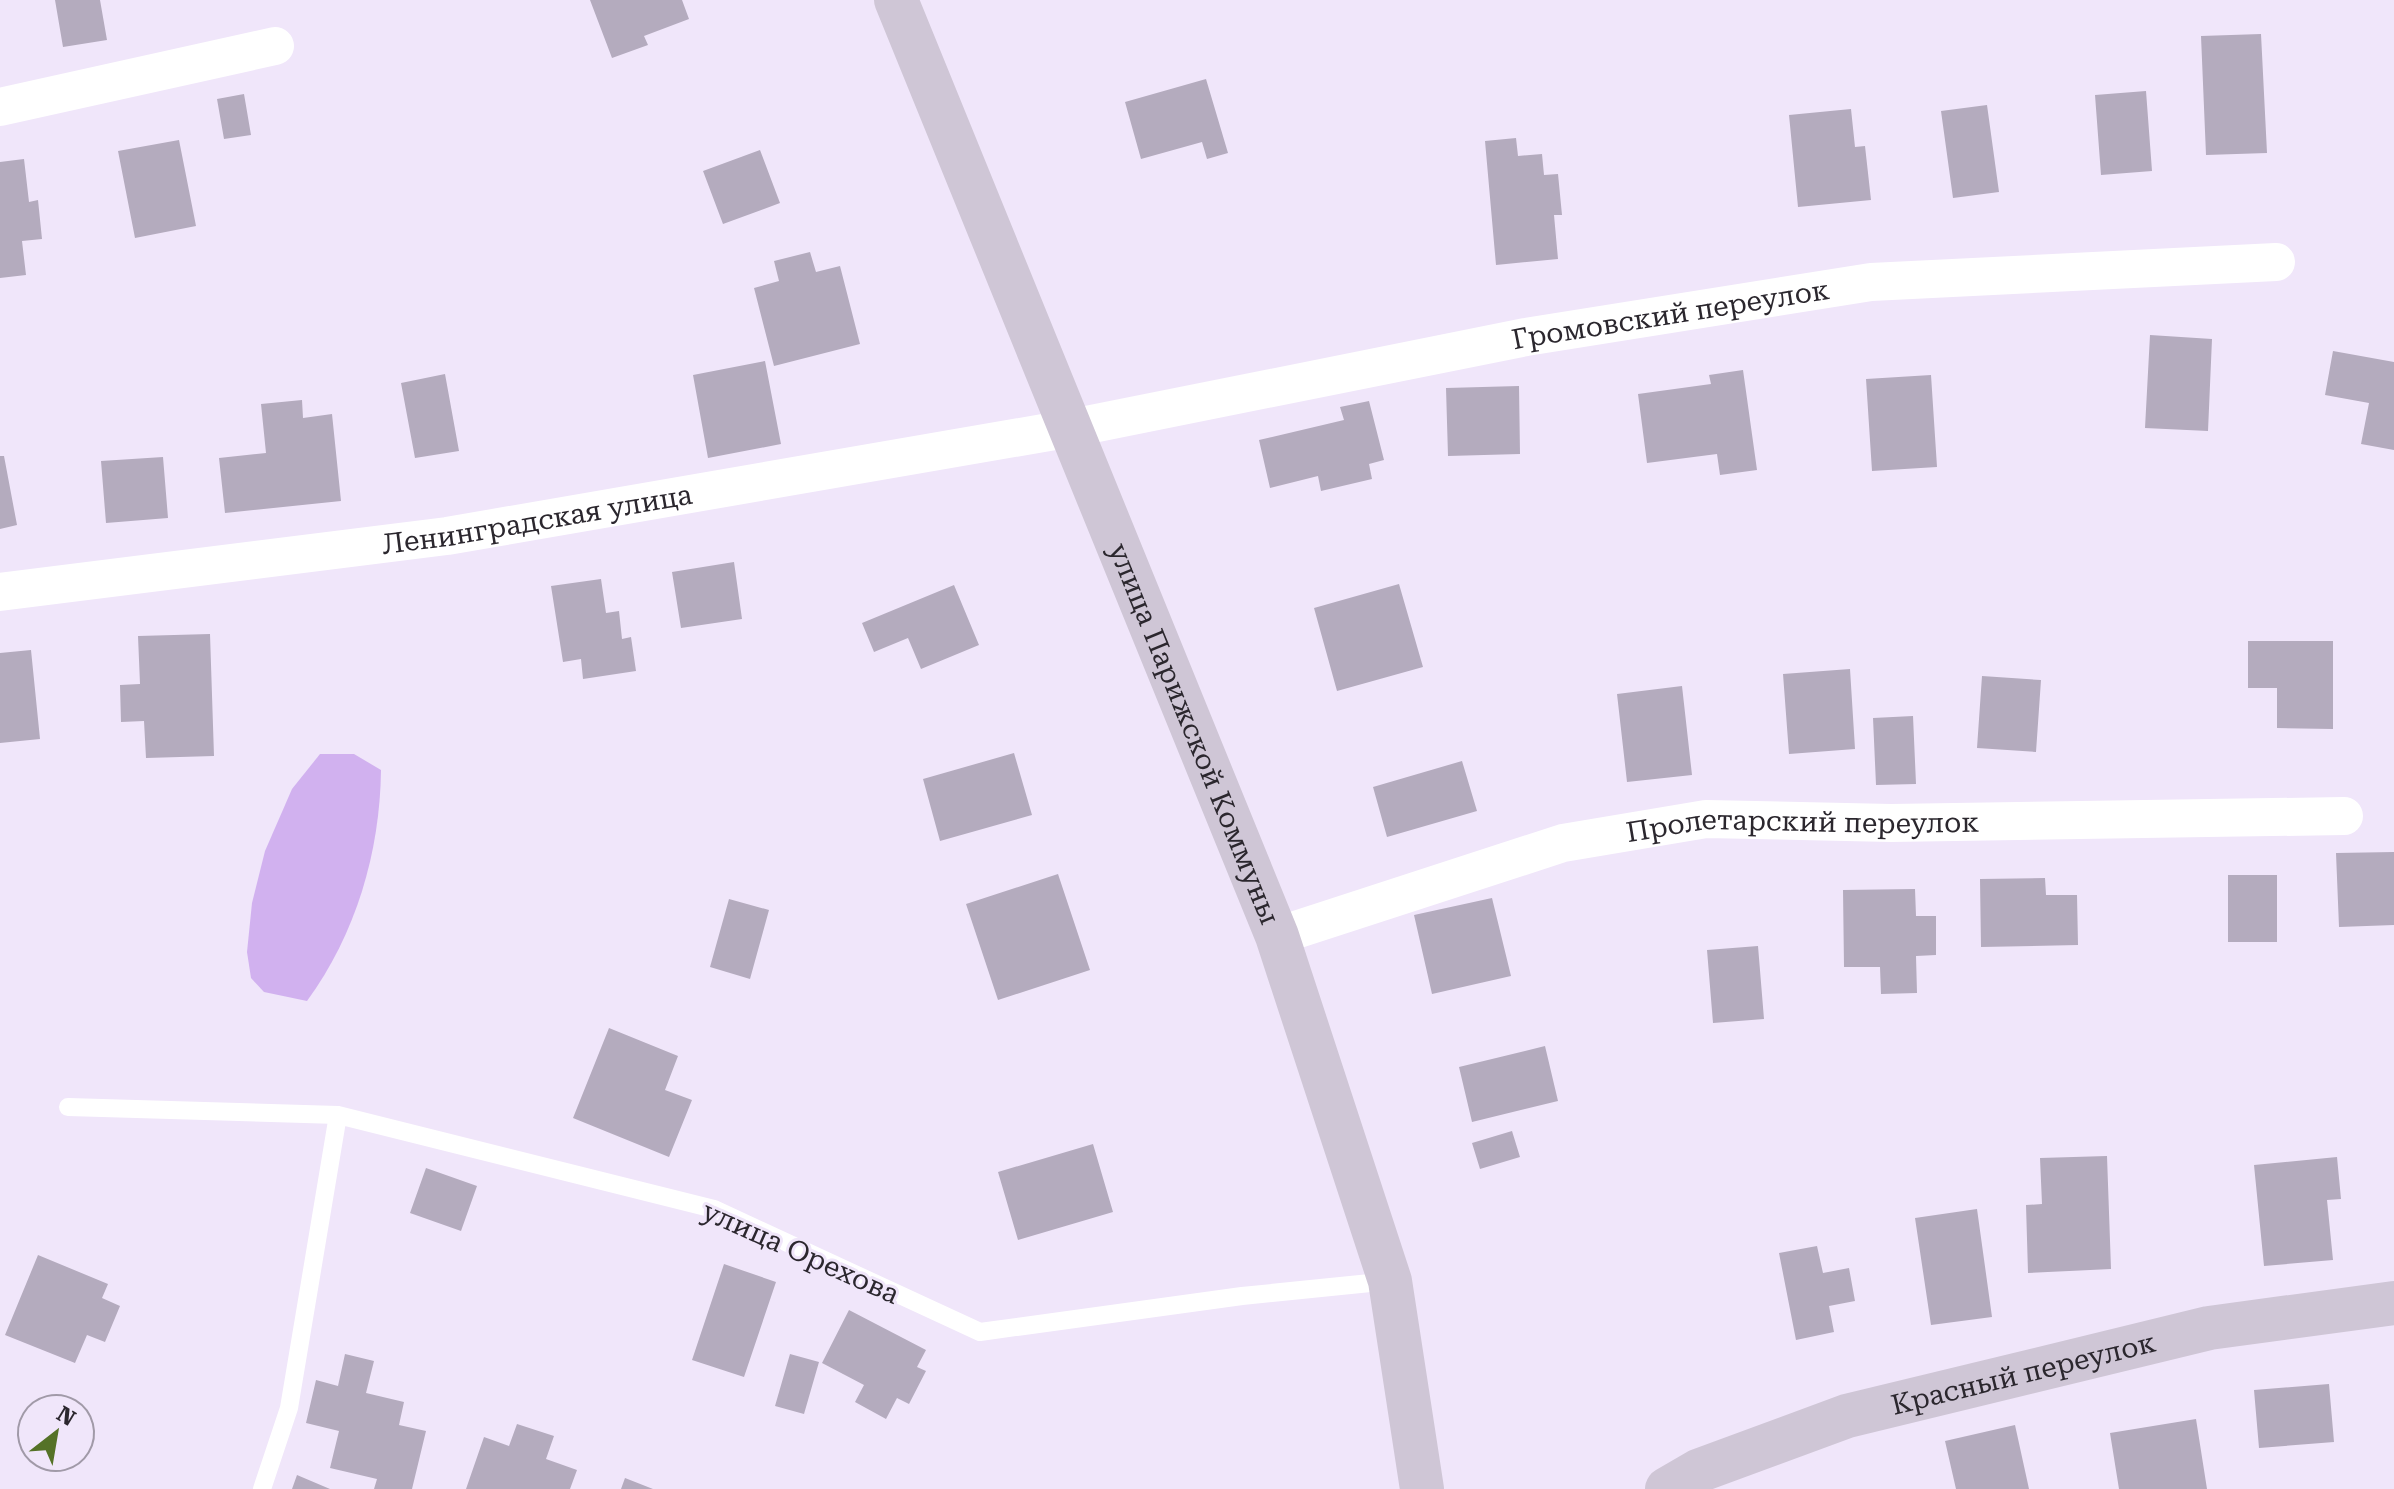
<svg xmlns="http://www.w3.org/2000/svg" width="2394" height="1489" font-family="'Roboto Serif',serif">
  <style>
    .water { fill: #d1b1ef }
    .building { fill: #b4abbe }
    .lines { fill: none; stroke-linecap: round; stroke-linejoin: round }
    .lane { stroke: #fff; stroke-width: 18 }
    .street { stroke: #fff; stroke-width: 38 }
    .secondary { stroke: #cfc6d6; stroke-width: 44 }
    .labels { text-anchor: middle; stroke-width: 6; stroke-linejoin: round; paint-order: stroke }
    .street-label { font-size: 28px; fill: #2b272e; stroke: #f0e6fa }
  </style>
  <rect width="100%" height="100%" fill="#f0e6fa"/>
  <path class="water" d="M320 754H354L381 770C380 852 356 934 307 1001L264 992 251 978 247 952 252 903 265 851 292 789Z"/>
  <path class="building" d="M55 0H100L107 40 63 47Z
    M590 0H682L689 19 644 36 648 45 612 58Z
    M2261 34 2267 153 2206 155 2201 36Z
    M1206 79 1228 153 1207 159 1202 142 1141 159 1125 102Z
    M2146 91 2152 171 2101 175 2095 95Z
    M244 94 251 135 224 139 217 99Z
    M1987 105 1999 192 1953 198 1941 111Z
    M1851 109 1855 147 1865 146 1871 200 1798 207 1789 115Z
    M1516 138 1518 156 1542 154 1544 175 1558 174 1562 215H1554L1558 259 1496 265 1485 141Z
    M179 140 196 226 135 238 118 151Z
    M760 150 780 203 723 224 703 171Z
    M24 159 29 202 38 200 42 239 22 241 26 275 0 278V162Z
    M810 252 816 272 840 266 860 344 774 366 754 288 779 281 774 261Z
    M2150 335 2212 339 2208 431 2145 428Z
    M2333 351 2394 362V450L2361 444 2369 403 2325 395Z
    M765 361 781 444 708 458 693 375Z
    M1743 370 1757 470 1720 475 1717 454 1647 463 1638 394 1711 384 1709 375Z
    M445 374 459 451 415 458 401 383Z
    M1931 375 1937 467 1872 471 1866 379Z
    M1519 386 1520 454 1448 456 1446 388Z
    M302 400 303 418 332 414 341 501 225 513 219 458 266 453 261 404Z
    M1369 401 1384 460 1369 464 1372 479 1321 491 1318 476 1270 488 1259 440 1344 420 1340 407Z
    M0 456H4L17 525 0 529Z
    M163 457 168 518 106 523 101 461Z
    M734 562 742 619 681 628 672 572Z
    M601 579 606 613 619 611 622 639 631 637 636 671 583 679 581 659 563 662 551 586Z
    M1399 584 1423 667 1337 691 1314 608Z
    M954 585 979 645 921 669 908 638 874 652 862 623Z
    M210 634 214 756 146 758 144 721 121 722 120 685 140 684 138 636Z
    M2248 641H2333V729L2277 728V688H2248Z
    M31 650 40 739 0 743V653Z
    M1850 669 1855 749 1789 754 1783 674Z
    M1982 676 2041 680 2036 752 1977 748Z
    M1682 686 1692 775 1627 782 1617 694Z
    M1913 716 1916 784 1876 785 1873 718Z
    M1014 753 1032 815 940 841 923 779Z
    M1462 761 1477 811 1387 837 1373 787Z
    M2394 852V925L2339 927 2336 853Z
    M1058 874 1090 970 998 1000 966 904Z
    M2228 875H2277V942H2228Z
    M2045 878 2046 895H2077L2078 945 1981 947 1980 879Z
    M1915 889 1916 916H1936V955L1916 956 1917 993 1881 994 1880 967H1844L1843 890Z
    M1492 898 1511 976 1432 994 1414 915Z
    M729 899 769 910 750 979 710 967Z
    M1758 946 1764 1019 1713 1023 1707 950Z
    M609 1028 678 1056 665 1090 692 1100 669 1157 573 1118Z
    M1545 1046 1558 1101 1472 1122 1459 1067Z
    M1512 1131 1520 1157 1480 1169 1472 1143Z
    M1093 1144 1113 1212 1018 1240 998 1172Z
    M2107 1156 2111 1269 2028 1273 2026 1205 2042 1204 2040 1158Z
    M2337 1157 2341 1199 2327 1200 2333 1260 2264 1266 2254 1165Z
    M426 1168 477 1186 461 1231 410 1213Z
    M1977 1209 1992 1317 1931 1325 1915 1218Z
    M1817 1246 1823 1273 1849 1268 1855 1301 1829 1306 1834 1332 1796 1340 1779 1253Z
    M38 1255 108 1284 102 1298 120 1306 105 1342 87 1335 75 1363 5 1335Z
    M724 1264 776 1282 744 1377 692 1360Z
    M849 1310 926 1350 917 1367 926 1371 909 1404 897 1398 886 1419 855 1402 864 1385 822 1363Z
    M345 1354 374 1361 366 1393 404 1402 399 1425 426 1431 412 1489H374L377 1479 330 1468 339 1431 306 1423 316 1380 338 1386Z
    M790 1354 819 1362 804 1414 775 1406Z
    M2329 1384 2334 1442 2259 1448 2254 1390Z
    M2196 1419 2207 1489H2119L2110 1433Z
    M517 1424 554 1436 546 1459 577 1470 570 1489H466L484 1437 509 1446Z
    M2015 1425 2029 1489H1956L1945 1441Z
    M297 1475 330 1489H292Z
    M625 1478 653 1489H621Z"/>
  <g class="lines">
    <path class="lane" d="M68 1107 338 1115 714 1209 980 1332 1242 1296 1390 1281
      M262 1489 289 1408 338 1115"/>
    <g class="street">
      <path d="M0 107 275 46"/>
      <path id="s1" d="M0 592 447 536 1072 428 1526 337 1871 282 2276 262"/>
      <path id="s2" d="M1277 936 1563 843 1706 819 1891 823 2344 816"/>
    </g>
    <g class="secondary">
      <path id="s3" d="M896 0 1277 936 1390 1281 1422 1489"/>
      <path id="s4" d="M1667 1489 1698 1471 1847 1416 2209 1328 2394 1303"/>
    </g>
  </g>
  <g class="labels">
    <g class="street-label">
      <text dy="10" stroke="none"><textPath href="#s1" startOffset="1694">Громовский переулок</textPath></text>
      <text dy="10" stroke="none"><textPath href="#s1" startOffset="542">Ленинградская улица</textPath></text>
      <text dy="10" stroke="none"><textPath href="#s3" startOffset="792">улица Парижской Коммуны</textPath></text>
      <text dy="10" stroke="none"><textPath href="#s2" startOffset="542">Пролетарский переулок</textPath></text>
      <text transform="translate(801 1252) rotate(24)" y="10">улица Орехова</text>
      <text dy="10" stroke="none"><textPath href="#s4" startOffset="376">Красный переулок</textPath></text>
    </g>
  </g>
  <g transform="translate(56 1433) rotate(31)"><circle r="38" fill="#f0e6fa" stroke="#a19aa8" stroke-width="2"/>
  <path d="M0-6L14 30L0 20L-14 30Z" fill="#557227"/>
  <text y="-12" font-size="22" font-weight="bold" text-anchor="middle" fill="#2b272e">N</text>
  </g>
</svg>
